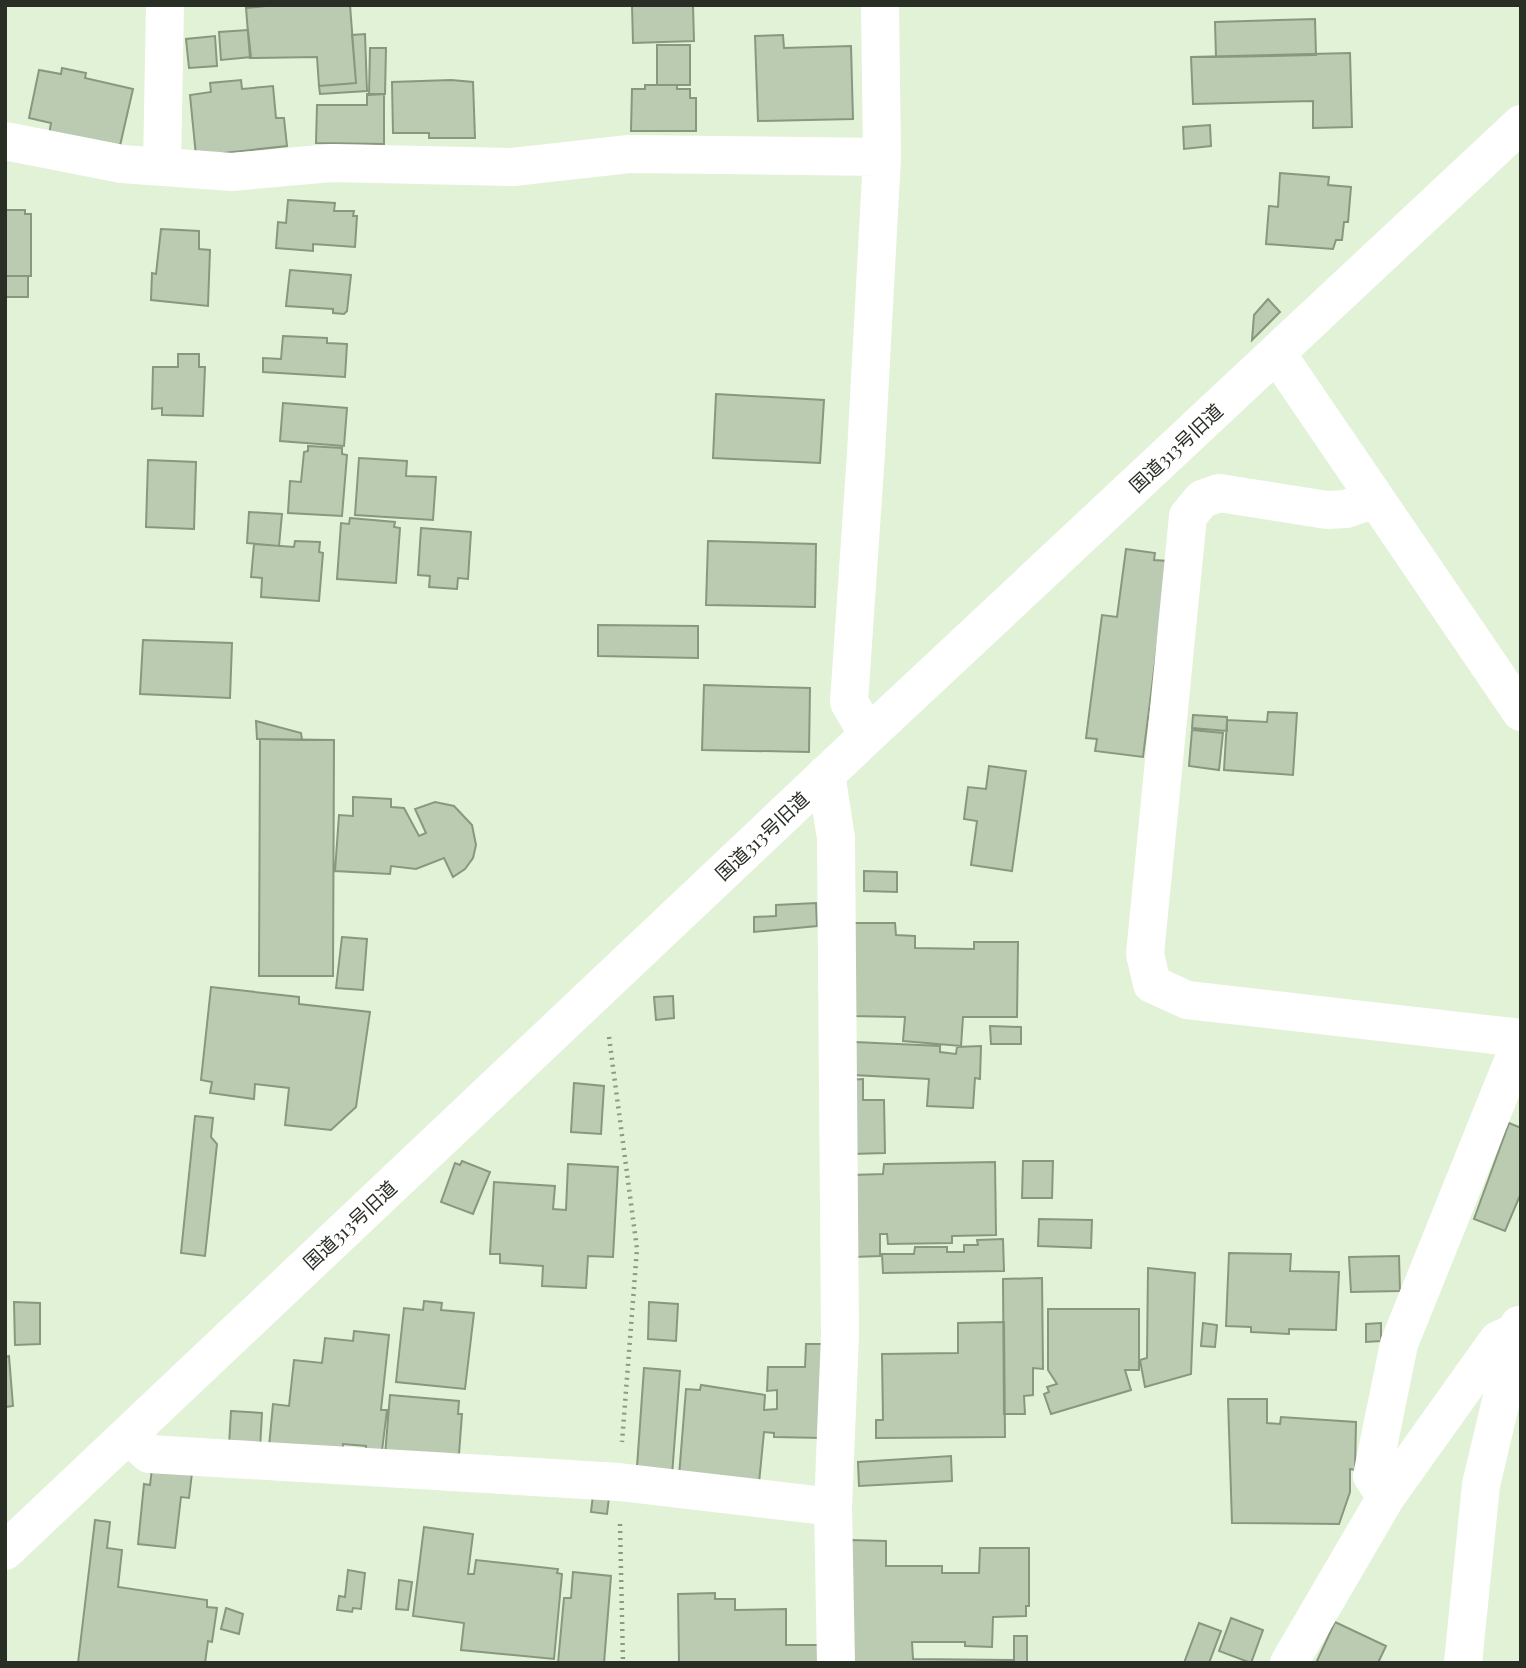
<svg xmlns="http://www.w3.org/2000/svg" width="1526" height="1668" font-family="'Playfair Display','Noto Sans JP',serif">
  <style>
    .building { fill: #bbcbb1; stroke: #89977f; stroke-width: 2 }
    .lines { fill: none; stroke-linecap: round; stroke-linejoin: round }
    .path { stroke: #8d9985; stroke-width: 4.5; stroke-dasharray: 2 5; stroke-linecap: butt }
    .minor { stroke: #fff; stroke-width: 38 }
    .labels { text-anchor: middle; stroke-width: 7; stroke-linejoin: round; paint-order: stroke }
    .street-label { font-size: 19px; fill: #292f25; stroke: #fff }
  </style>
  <rect width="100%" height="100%" fill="#e1f2d7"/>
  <path class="building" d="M276 5H350L356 83 319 86 317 57 250 58 246 8Z
    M632 5H693L694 41 633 43Z
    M1315 19 1316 55 1216 57 1215 22Z
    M248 30 251 57 221 60 219 32Z
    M365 34 367 91 320 94 319 86 356 83 352 35Z
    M783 35 784 48 851 46 853 119 758 121 755 36Z
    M215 36 217 66 189 68 186 39Z
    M657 45H690V85H657Z
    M370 48H386L385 94 369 95Z
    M1350 53 1352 127 1313 128V101L1193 104 1191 57Z
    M62 68 86 73 85 78 133 89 119 150 49 135 51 123 29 118 39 70 61 74Z
    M241 80 242 89 273 86 276 118H284L287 146 196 156 190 95 211 92 210 83Z
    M451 80 473 82 475 138H429V133H393L392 82Z
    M645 85H677V89H690V98H696V131H631L632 89H645Z
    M367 94H384V144L316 143 317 105H367Z
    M1210 125 1211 146 1184 149 1183 127Z
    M1280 173 1329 177 1328 185 1351 187 1348 222H1344L1342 240H1336L1333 249 1266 244 1269 206 1278 207Z
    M288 200 335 203 334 211H354L353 216H357L355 247 313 244V251L276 248 278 222 286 223Z
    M5 210H25V214H31V276H5Z
    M161 229 199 231V249L210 250 208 306 151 300 152 273 156 274Z
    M290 270 351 275 347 311 344 314 333 313V309L286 306Z
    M5 276H28V297H5Z
    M1268 299 1280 312 1252 340 1254 315Z
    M283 336 327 338V343L347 344 345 377 263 372V358L281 359Z
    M178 354H199V367H205L203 416 162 415V408L152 409 153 367H178Z
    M716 394 824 400 820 463 713 458Z
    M283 403 347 408 344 446 280 441Z
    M308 446 342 448V454L347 455 342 516 288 513 290 481 301 482 304 452 308 451Z
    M359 458 407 461 406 476 436 477 433 520 355 515Z
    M148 460 196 462 194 529 146 527Z
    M249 512 282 514 279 546 247 543Z
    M350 518 395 522 394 527 400 528 396 583 337 579 341 523 349 524Z
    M421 528 471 532 468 579 458 578 457 589 429 587 430 576 418 575Z
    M295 541 320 542 319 552 323 553 319 601 261 597 262 578 251 577 254 544 294 547Z
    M708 541 816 544 815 607 706 605Z
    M1126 549 1155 553 1154 560 1168 561 1143 757 1095 751 1097 739 1086 738 1102 615 1117 617Z
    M598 625 698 626V658L598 656Z
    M143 640 232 643 230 698 140 694Z
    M704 685 810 688 809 752 702 750Z
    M1268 712 1297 713 1293 775 1224 770 1227 720 1267 722Z
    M1193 715 1227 717V731L1192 728Z
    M256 721 301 733 302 740 257 739Z
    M1192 730 1223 733 1219 770 1189 766Z
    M260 739 334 740 333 976H259Z
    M989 766 1026 771 1012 871 971 865 977 821 964 819 968 787 986 789Z
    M353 797 391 799V807L404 808 419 836 426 833 415 809 435 802 454 806 472 825 476 845 473 858 465 869 453 877 444 858 416 869 391 866 390 874 335 871 339 815 353 816Z
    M864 871 897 872V892L864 891Z
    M816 903 817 926 754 932V917L776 916V905Z
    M851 923H895L896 935 915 936V948L974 949V942H1018L1017 1017H963L961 1046 903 1041 905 1017 851 1016Z
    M342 937 367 939 363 990 336 988Z
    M211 987 299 997V1004L370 1012 356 1107 331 1130 285 1125 289 1088 255 1084 254 1099 210 1093 212 1082 201 1080Z
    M673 996 674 1018 656 1020 654 997Z
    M990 1026 1021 1027V1044H991Z
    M855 1042 940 1046V1052L956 1054 957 1047 981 1046 980 1079 975 1078 973 1108 927 1106 929 1079 853 1075Z
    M863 1079V1100H884L885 1153 852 1154 849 1080Z
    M574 1083 604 1086 601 1134 571 1132Z
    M195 1116 213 1118 211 1137 217 1144 205 1256 181 1253Z
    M1509 1123 1521 1128V1193L1505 1231 1474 1219Z
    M462 1161 490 1172 473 1214 441 1202 455 1163 460 1165Z
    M1023 1161H1053L1052 1198H1022Z
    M995 1162 996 1235 952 1236V1243L888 1244 887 1234H880V1256L853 1257 852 1175 883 1174 884 1164Z
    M568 1164 618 1167 613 1257 588 1256 586 1288 542 1286 543 1266 500 1263V1254H490L494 1182 555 1186 553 1209 566 1210Z
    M1039 1219 1092 1220 1091 1248 1038 1246Z
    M1003 1239 1004 1271 883 1273 882 1254H914L915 1247H947V1252H964V1245H978L977 1240Z
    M1229 1253 1291 1254 1290 1271 1339 1272 1336 1330 1289 1329V1334L1251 1332V1327L1226 1326Z
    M1399 1256 1400 1291 1351 1292 1349 1257Z
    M1148 1268 1195 1273 1191 1374 1145 1387 1140 1360 1147 1358Z
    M1042 1278 1043 1369 1033 1368V1395L1024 1396 1025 1414H1004L1003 1279Z
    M424 1301 442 1303 441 1310 474 1313 465 1389 396 1382 404 1308 423 1310Z
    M14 1302 40 1303V1344L15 1345Z
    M649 1302 678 1304 676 1341 648 1339Z
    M1048 1309H1139V1370H1125L1131 1390 1051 1414 1044 1394 1049 1392 1047 1387 1057 1384 1048 1370Z
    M1004 1322 1005 1437 876 1438V1420H883L882 1354 958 1353V1323Z
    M1203 1323 1217 1325 1215 1347 1201 1346Z
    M1381 1323V1341L1366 1342V1324Z
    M354 1331 389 1335 381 1410H387L381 1459 365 1457 366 1446 343 1444 342 1457 269 1447 273 1404 289 1406 294 1360 322 1363 325 1338 353 1341Z
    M806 1344H823V1438L774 1437V1433L764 1432 759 1483 679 1476 686 1389 700 1390 701 1385 765 1395 764 1410 777 1409V1390L767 1391 768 1367H805Z
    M9 1356 13 1406 5 1407V1357Z
    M644 1368 680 1371 672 1475 637 1467Z
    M390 1395 459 1401 458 1414H462L459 1454 385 1455Z
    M1228 1399H1267V1423L1280 1424 1281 1417 1356 1422 1355 1470 1350 1469V1492L1339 1524 1232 1523Z
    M231 1411 262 1413 260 1449 229 1446Z
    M951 1456 952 1481 859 1486 858 1462Z
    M152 1469 192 1473 189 1498 181 1497 175 1548 138 1544 144 1484 150 1485Z
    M593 1495 609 1497 607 1514 591 1512Z
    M95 1520 110 1522 107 1548 122 1550 118 1587 207 1600V1607L217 1608 212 1642 208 1641 205 1663H78Z
    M424 1527 473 1534 468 1574H474L476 1560 558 1569 557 1573 562 1574 554 1659 461 1650 464 1623 413 1616Z
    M850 1540 886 1541V1566H942V1573H979L980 1548H1029V1606H1026V1616L993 1617 992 1647 965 1646V1642H912L913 1659 1014 1660V1636H1027V1663H849Z
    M348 1570 365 1573 361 1609 353 1608 352 1612 337 1610 339 1596 345 1597Z
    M573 1572 611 1576 604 1663H558L564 1598H571Z
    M399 1580 412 1582 408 1610 396 1609Z
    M715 1593V1599H735V1610L786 1609V1645H819V1663H679L678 1594Z
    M226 1608 243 1614 239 1634 221 1629Z
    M1231 1618 1263 1630 1251 1663 1219 1651Z
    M1335 1622 1386 1646 1378 1663H1316Z
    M1199 1623 1221 1631 1209 1663H1184Z"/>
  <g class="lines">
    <path class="path" d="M609 1037 637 1249 622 1442
      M620 1524 623 1663"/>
    <path class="minor" d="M5 141 122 164 232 172 331 163 513 167 629 154 882 157
      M162 167 165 5
      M1277 354 1521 712
      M1374 499 1346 509 1327 510 1219 493 1202 499 1188 516 1145 954 1152 984 1187 1000 1521 1038
      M868 735 849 702 866 453 882 157 880 5
      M826 774 836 838 840 1335 833 1507 836 1663
      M128 1435 149 1454 619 1482 833 1507
      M1386 1497 1372 1476 1399 1344 1521 1041
      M5 1551 868 735 1521 124
      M1289 1663 1386 1497 1498 1340 1516 1332
      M1463 1663 1481 1485 1519 1325"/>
  </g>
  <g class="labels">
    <g class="street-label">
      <text transform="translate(1176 448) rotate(-43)" y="7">国道313号旧道</text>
      <text transform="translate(762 836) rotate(-43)" y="7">国道313号旧道</text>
      <text transform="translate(350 1225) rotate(-43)" y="7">国道313号旧道</text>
    </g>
  </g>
  <rect width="1526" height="1668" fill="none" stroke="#292f25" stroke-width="14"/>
</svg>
